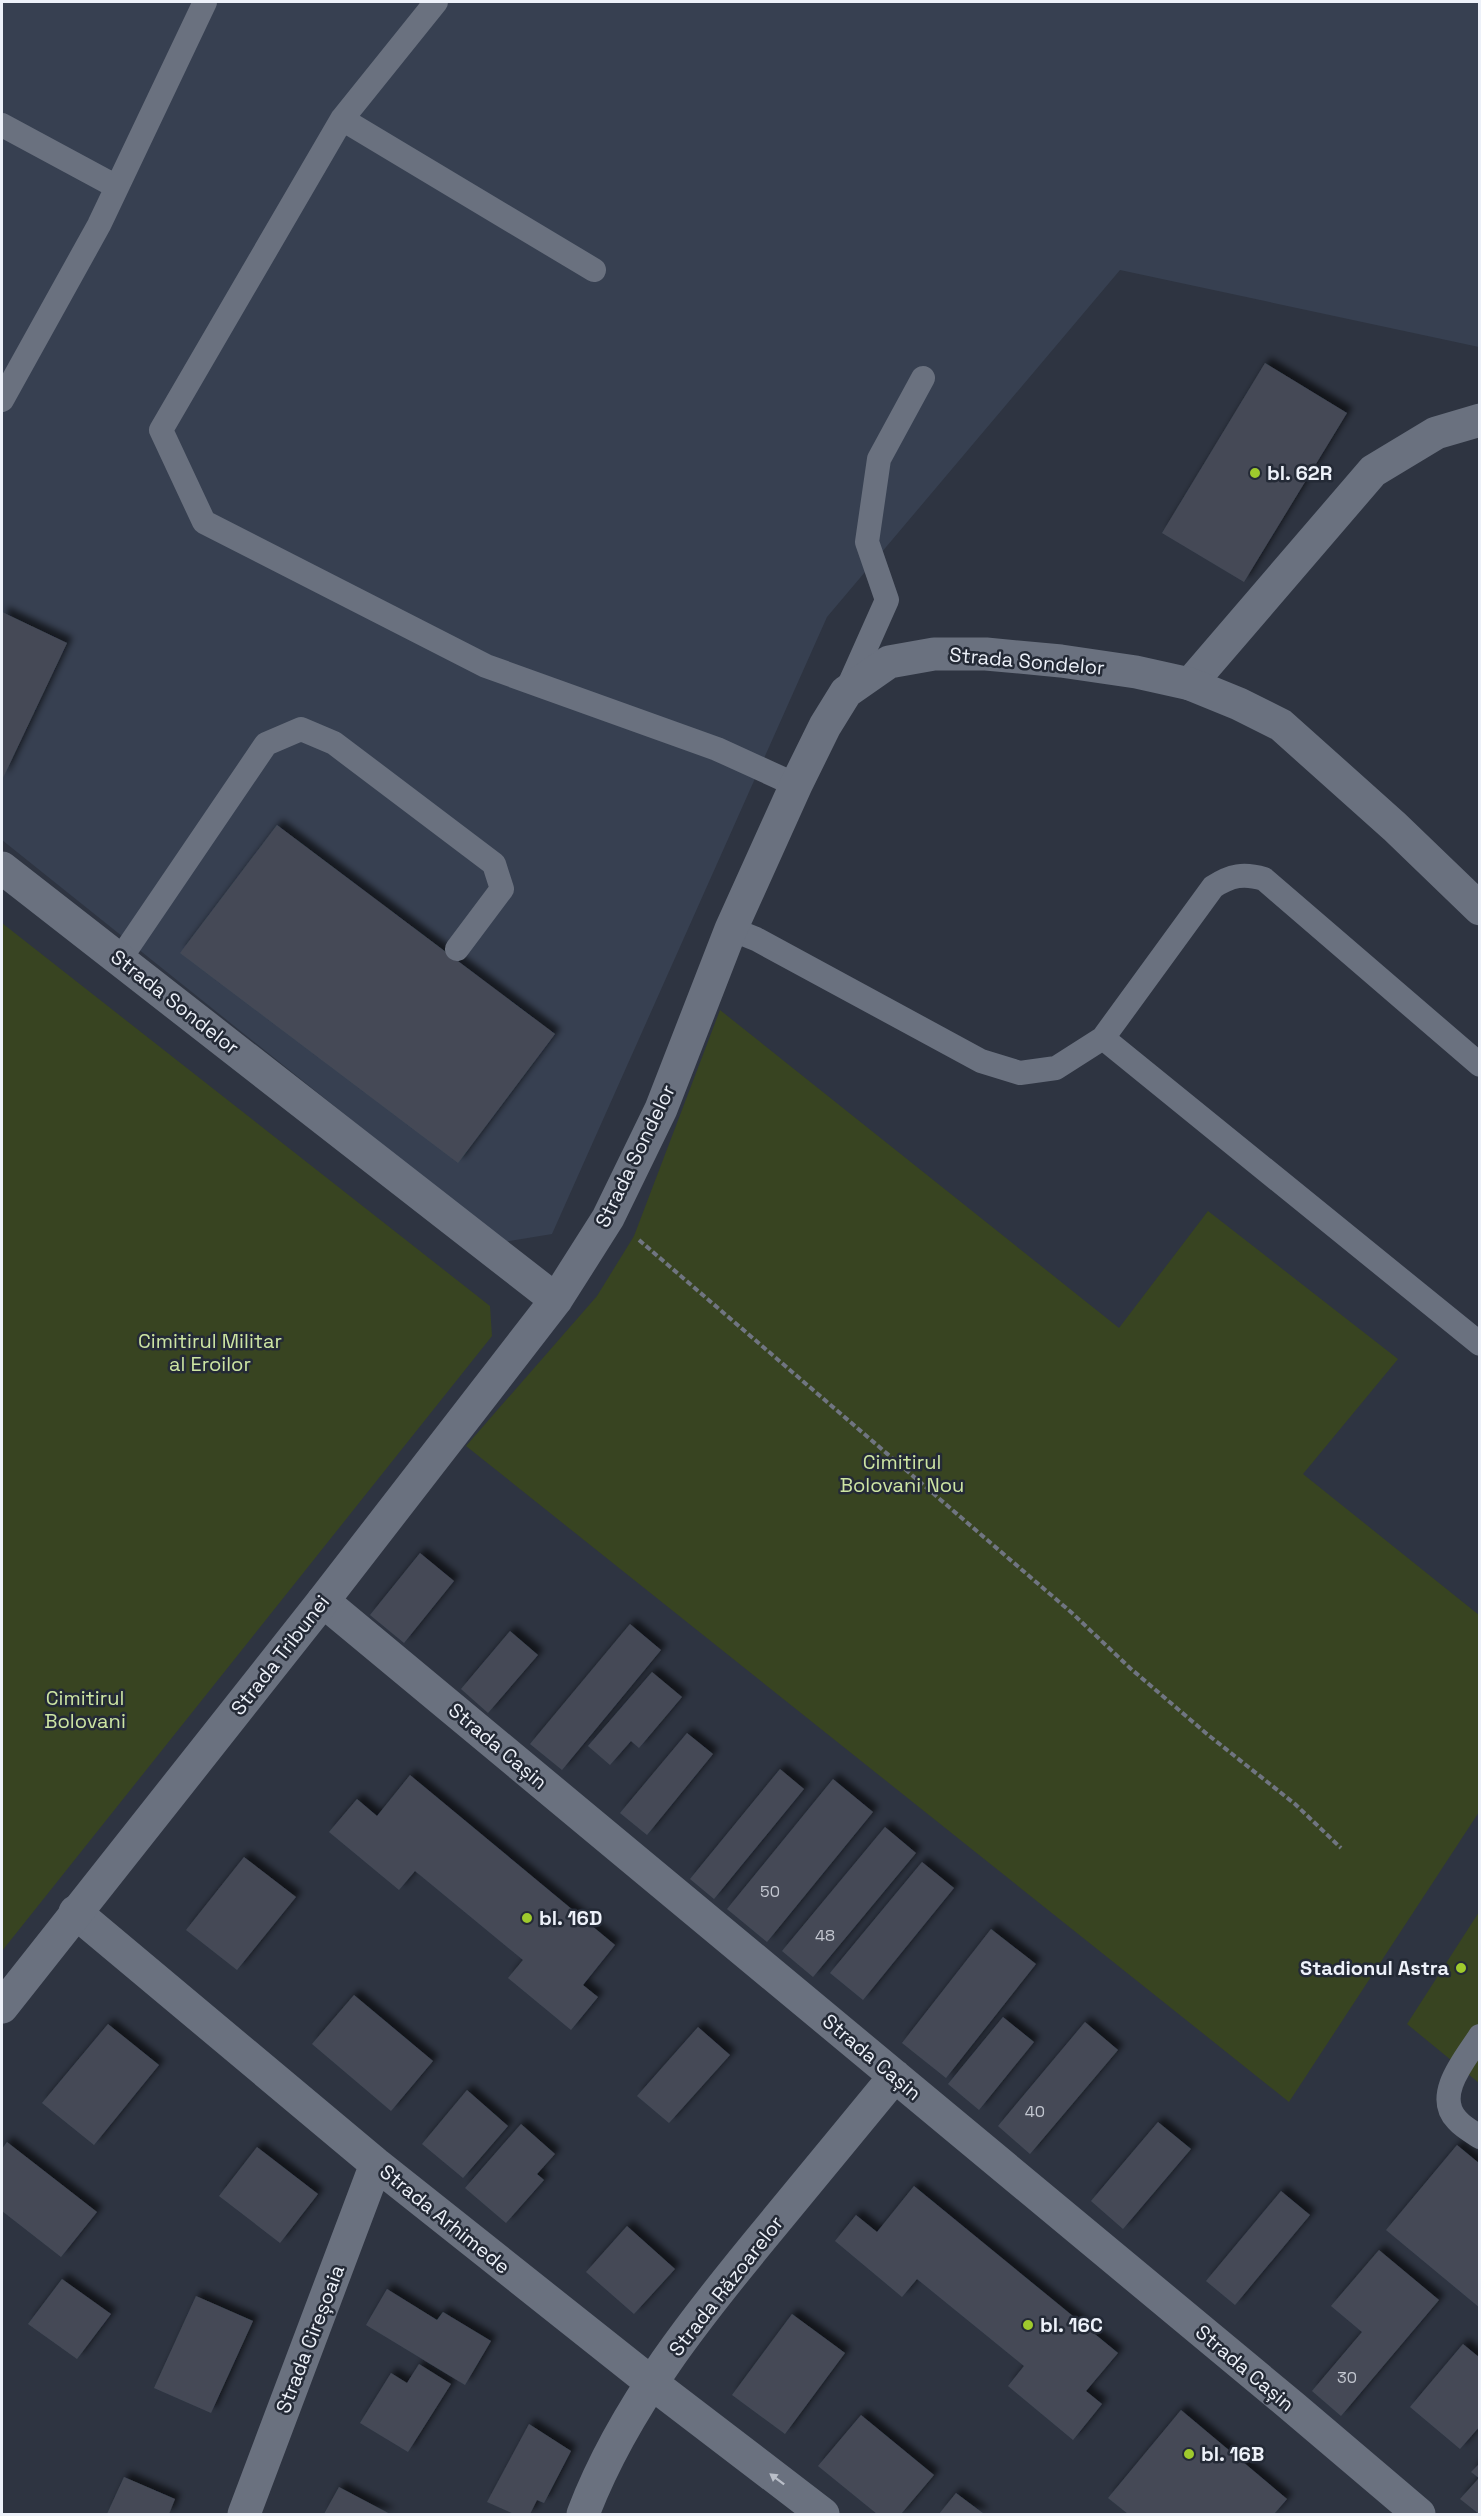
<svg xmlns="http://www.w3.org/2000/svg" width="1481" height="2516" font-family="'Space Grotesk',sans-serif">
  <style>
    .built { fill: #374051 }
    .green { fill: #384421 }
    .building { fill: #444a57; filter: url(#shadow) }
    .lines { fill: none; stroke-linecap: round; stroke-linejoin: round }
    .path { stroke: #707581; stroke-width: 4; stroke-dasharray: 6 3; stroke-linecap: butt }
    .lane { stroke: #6a717f; stroke-width: 24 }
    .street { stroke: #6a717f; stroke-width: 33 }
    .secondary { stroke: #6a717f; stroke-width: 33 }
    .oneway { fill: #b9bec8 }
    .poi-dot { fill: #9fca2d; stroke: #242a36; stroke-width: 2 }
    .labels { text-anchor: middle; stroke-width: 5; stroke-linejoin: round; paint-order: stroke }
    .number-label { font-size: 16px; fill: #c3c7d0 }
    .poi-label { font-size: 20px; font-weight: bold; fill: #edf1f9; stroke: #242a36; text-anchor: start }
    .street-label { font-size: 20px; fill: #edf1f9; stroke: #242a36 }
    .park-label { font-size: 20px; fill: #cde5a3; stroke: #242a36 }
  </style>
  <defs>
    <filter id="shadow"><feDropShadow dx="5.5" dy="-5.5" stdDeviation="3" flood-color="#0009"/></filter>
  </defs>
  <rect width="100%" height="100%" fill="#2e3441"/>
  <path class="built" d="M2 2H1479V347L1120 270 827 617 552 1234 504 1242 2 840Z"/>
  <path class="green" d="M2 923 490 1306 492 1336 2 1951Z
    M720 1010 1119 1328 1208 1211 1398 1359 1303 1474 1479 1615V1812L1289 2102 466 1446 597 1296 634 1236Z
    M1479 1912V2083L1407 2024Z"/>
  <path class="building" d="M1265 363 1347 413 1244 582 1162 533Z
    M2 612 67 643 2 780Z
    M277 825 555 1034 458 1163 180 953Z
    M420 1553 454 1581 404 1643 370 1615Z
    M630 1624 661 1650 562 1770 530 1744Z
    M510 1631 538 1655 488 1713 461 1689Z
    M652 1672 682 1697 639 1748 631 1741 610 1765 588 1746Z
    M687 1733 713 1754 647 1835 620 1813Z
    M780 1769 804 1789 714 1899 690 1879Z
    M410 1775 615 1945 583 1985 598 1997 571 2030 508 1978 523 1960 415 1871 399 1890 329 1832 357 1799 377 1816Z
    M833 1779 873 1812 767 1942 727 1909Z
    M885 1827 916 1853 813 1977 782 1951Z
    M244 1857 296 1897 237 1970 186 1930Z
    M922 1862 954 1888 863 2000 830 1973Z
    M991 1929 1036 1964 946 2078 902 2043Z
    M354 1995 433 2061 391 2111 312 2044Z
    M1003 2017 1034 2042 979 2110 948 2084Z
    M1085 2022 1118 2050 1030 2154 998 2126Z
    M108 2024 159 2065 94 2145 42 2103Z
    M698 2027 730 2055 669 2123 637 2096Z
    M467 2090 508 2126 463 2178 422 2144Z
    M1158 2122 1191 2149 1123 2229 1091 2201Z
    M521 2124 555 2154 537 2174 544 2180 506 2223 465 2188Z
    M7 2142 97 2212 61 2257 2 2211V2149Z
    M1457 2145 1480 2164V2308L1386 2230Z
    M257 2147 318 2194 280 2243 219 2196Z
    M914 2186 1118 2353 1086 2391 1102 2404 1073 2440 1008 2386 1024 2366 917 2279 902 2297 835 2241 856 2215 877 2232Z
    M1281 2191 1310 2215 1235 2305 1206 2281Z
    M627 2226 675 2269 634 2314 586 2272Z
    M1379 2250 1439 2300 1341 2416 1312 2391 1362 2332 1331 2306Z
    M62 2279 111 2314 77 2359 28 2324Z
    M387 2289 437 2320 443 2312 491 2341 465 2385 366 2325Z
    M196 2296 253 2321 211 2413 154 2388Z
    M792 2314 845 2353 785 2434 732 2395Z
    M1463 2344 1480 2358V2426L1460 2449 1410 2407Z
    M419 2364 451 2384 408 2452 360 2423 391 2373 407 2383Z
    M1181 2410 1287 2499 1274 2514 1189 2513 1128 2514 1108 2498Z
    M861 2415 934 2475 901 2514H877L818 2466Z
    M529 2424 571 2451 544 2503 537 2500 530 2514H514L487 2502Z
    M1480 2463V2514H1479L1460 2499 1479 2478 1471 2472Z
    M124 2477 175 2499 169 2514H107Z
    M339 2487 390 2514H324Z
    M956 2493 984 2514H939Z"/>
  <g class="lines">
    <path class="path" d="M639 1240 1072 1613 1130 1668 1207 1734 1295 1804 1341 1848"/>
    <path class="lane" d="M436 2 342 119 161 430 204 522 486 666 717 749 796 785
      M342 119 594 270
      M2 125 117 187
      M2 400 99 225 205 2
      M846 692 887 600 867 542 879 459 923 378
      M731 929 756 939 981 1061 1020 1073 1056 1068 1103 1038 1213 887C1231 875 1244 873 1264 879L1480 1065
      M120 959 266 744 301 729 334 743 494 864 502 889 457 949
      M1103 1038 1480 1344
      M1480 2036C1466 2058 1433 2095 1457 2120 1463 2127 1472 2132 1480 2137"/>
    <path class="street" d="M1190 684 1373 471 1436 433 1480 420
      M323 1601 1293 2407 1419 2514
      M75 1912 376 2164 653 2384 823 2514
      M244 2514 376 2164
      M583 2514C624 2406 701 2311 774 2223 814 2174 855 2125 895 2076"/>
    <path class="secondary" d="M2 868 556 1300
      M2 2007 323 1601 556 1300 608 1218 661 1109 731 929 796 785 825 726 846 692 889 662 934 654H986L1061 661 1136 672 1190 684 1239 704 1281 725 1395 827 1480 909"/>
  </g>
  <defs><path id="oneway-solid" d="M-6-.8H1V-3.2L6.5 0L1 3.2V.8H-6Z" transform="scale(1.5)"/></defs>
  <use class="oneway" href="#oneway-solid" transform="translate(777 2479) rotate(-143)"/>
  <g class="poi-dot">
    <circle cx="1255" cy="473" r="6"/>
    <circle cx="527" cy="1918" r="6"/>
    <circle cx="1461" cy="1968" r="6"/>
    <circle cx="1028" cy="2325" r="6"/>
    <circle cx="1189" cy="2454" r="6"/>
  </g>
  <g class="labels">
    <g class="number-label">
      <text x="770" y="1897">50</text>
      <text x="825" y="1941">48</text>
      <text x="1035" y="2117">40</text>
      <text x="1347" y="2383">30</text>
    </g>
    <g class="poi-label">
      <text x="1267" y="480">bl. 62R</text>
      <text x="539" y="1925">bl. 16D</text>
      <text x="1449" y="1975" text-anchor="end">Stadionul Astra</text>
      <text x="1040" y="2332">bl. 16C</text>
      <text x="1201" y="2461">bl. 16B</text>
    </g>
    <g class="street-label">
      <text transform="translate(1027 661) rotate(5)" y="7">Strada Sondelor</text>
      <text transform="translate(175 1002) rotate(38)" y="7">Strada Sondelor</text>
      <text transform="translate(635 1156) rotate(-64)" y="7">Strada Sondelor</text>
      <text transform="translate(280 1655) rotate(-52)" y="7">Strada Tribunei</text>
      <text transform="translate(498 1746) rotate(40)" y="7">Strada Cașin</text>
      <text transform="translate(872 2057) rotate(40)" y="7">Strada Cașin</text>
      <text transform="translate(445 2219) rotate(39)" y="7">Strada Arhimede</text>
      <text transform="translate(726 2286) rotate(-52)" y="7">Strada Răzoarelor</text>
      <text transform="translate(310 2339) rotate(-69)" y="7">Strada Cireșoaia</text>
      <text transform="translate(1245 2368) rotate(40)" y="7">Strada Cașin</text>
    </g>
    <g class="park-label">
      <text x="210" y="1348">Cimitirul Militar<tspan x="210" dy="23">al Eroilor</tspan></text>
      <text x="902" y="1469">Cimitirul<tspan x="902" dy="23">Bolovani Nou</tspan></text>
      <text x="85" y="1705">Cimitirul<tspan x="85" dy="23">Bolovani</tspan></text>
    </g>
  </g>
  <rect width="1481" height="2516" fill="none" stroke="#edf1f9" stroke-width="6"/>
</svg>
